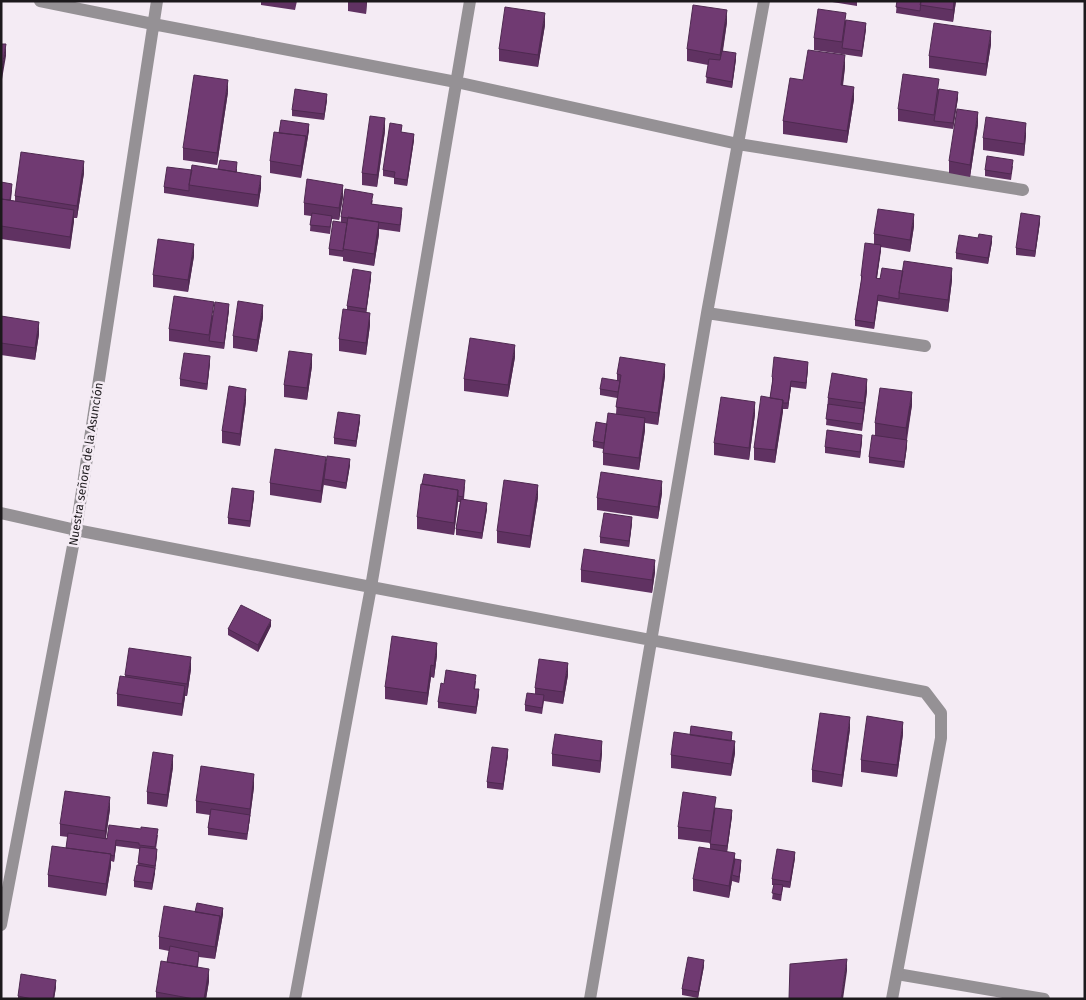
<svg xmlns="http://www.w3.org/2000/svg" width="1086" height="1000" font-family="'Fira Sans',sans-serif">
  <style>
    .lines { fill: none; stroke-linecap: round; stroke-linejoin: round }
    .service { stroke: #959195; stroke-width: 12 }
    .minor { stroke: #959195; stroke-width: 12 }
    .wall { fill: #603262 }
    .shaded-wall { fill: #4e2950 }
    .building { fill: #703a72; stroke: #4e2950 }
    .labels { text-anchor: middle; stroke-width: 5; stroke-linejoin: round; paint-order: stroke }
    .street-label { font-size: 12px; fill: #1c191c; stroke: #f4ebf4 }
  </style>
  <rect width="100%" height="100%" fill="#f4ebf4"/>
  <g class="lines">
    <path class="service" d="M897 974 1044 999"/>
    <path class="minor" d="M40 1 153 24 456 82 738 144 1023 190
      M707 313 925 346
      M1 513 76 530 371 587 925 692 941 713V738L892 999
      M1 925 76 530 157 1
      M295 999 371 587 470 1
      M590 999 707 313 764 1"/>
  </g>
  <path class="wall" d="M261 1H297L295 10 261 5Z
    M348 1H367L366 14 348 11Z
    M826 1H857V6Z
    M897 1H956L953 22 896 13Z
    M846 20 866 29 862 57 814 50V38Z
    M727 22 723 51 736 59 732 88 706 83 708 65 687 61V49Z
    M545 25 538 67 499 61V49Z
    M991 44 986 76 929 68V56Z
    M845 67 843 86 854 99 847 143 783 134V121L803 80Z
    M939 89 958 98 953 129 898 121V109Z
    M228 92 217 165 183 160V148Z
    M327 100 324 120 292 116V110Z
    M978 124 970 177 949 173V161Z
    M309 130 301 178 270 173V161L279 133Z
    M385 131 377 187 362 185V173Z
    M402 132 414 140 407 186 394 184V178L383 176V170Z
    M1026 135 1024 156 983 150V138Z
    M1013 166 1011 180 985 176V170Z
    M237 169V172L261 188 258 207 164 193V187L192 170Z
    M84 173 77 218H74L70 249 1 239V182L12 190 11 200 15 201V196Z
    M343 197 339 220 332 219 330 234 310 231 311 216 304 215V203Z
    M373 200 372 204 402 214 400 232 379 229V234L374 266 343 261V257L329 255V249L341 222V217Z
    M1040 222 1035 257 1016 255V248Z
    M914 226 910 252 881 247 877 278 952 280 948 312 878 301 874 329 855 326V320L861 282V276L874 244V234Z
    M992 242 988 264 956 259V253Z
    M194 256 188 292 153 287V275Z
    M371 278 366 313 370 325 366 355 339 351V339L347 310V306Z
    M229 310 224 349 169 341V329Z
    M1 316 39 334 35 360 1 355Z
    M263 317 257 352 233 348V336Z
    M515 357 508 397 464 391V379Z
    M210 363 207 390 180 386V379Z
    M312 366 307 400 284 397V385Z
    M808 368 806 389 791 387 788 409H783L775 463 754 460V448L770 398 772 384V377Z
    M617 374 665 376 658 425 645 423V430L639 470 603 465V449L593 447V441L607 424 616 414 617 398 600 395V389L617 380Z
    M867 391 862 431 826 425 828 398Z
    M246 401 240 446 222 443V431Z
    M912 405 907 440V446L904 468 869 463V457L875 435V423Z
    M755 414 749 460 714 455V443Z
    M360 421 356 447 334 444V438Z
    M862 441 860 458 825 453V447Z
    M326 463 350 465 346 489 324 485V484L321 503 270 495V483Z
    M465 486 464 499 487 509 482 539 456 535V529L460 502H458L454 535 417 529V517Z
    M662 493 658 519 597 510V498Z
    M254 497 250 527 228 524V518Z
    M538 497 530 548 497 543V531Z
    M632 523 629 547 600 543V537Z
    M581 570 655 572 652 593 581 582Z
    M271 626 258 652 228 635V629Z
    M437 655 434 678 431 677 427 705 385 699V687Z
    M191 669 187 696H185L182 716 117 706V694L125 677V675Z
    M568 675 563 704 544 701 542 714 525 711V705L535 694V688Z
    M476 681 475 689 479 695 476 714 438 708V702L444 684Z
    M850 729 842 787 812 782V770Z
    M903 734 897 777 861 772V760Z
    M732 738 731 741 735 753 731 776 671 768V755Z
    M602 753 600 773 552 766V754Z
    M508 755 503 790 487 788V782Z
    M173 767 167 807 147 804V792Z
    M254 787 247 840 208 835V828L210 815 196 813V801Z
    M716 808 732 816 727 852 741 866 739 883 732 881 729 898 693 891V879L710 849V843L678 839V827Z
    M110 809 106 838 158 835 156 849 157 855 152 890 134 887V881L138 865 140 851H139V849L116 846 114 862 111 861V866L106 896 48 887V875L66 848 68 837 60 836V824Z
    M795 858 790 888 783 887 781 901 772 899 774 885H772V879Z
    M195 912 223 914 215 959 199 957 198 967 209 981 206 999H156V992L167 962 169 951 159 949V937Z
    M704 966 698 998 682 995V989Z
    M56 987 54 999H18V996Z"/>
  <path class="shaded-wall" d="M366 1H367L366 14Z
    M954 1H956L953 22V10Z
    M727 10V22L720 67V55Z
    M545 13V25L538 67V55Z
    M866 23V29L862 57V51Z
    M991 31V44L986 76V64Z
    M6 44V56L1 85V73Z
    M736 53V59L732 88V82Z
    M845 55V67L841 97V85Z
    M228 80V92L217 165V153Z
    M854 87V99L847 143V131Z
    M958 92V98L953 129V123Z
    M327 94V100L324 120V114Z
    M978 112V124L970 177V165Z
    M385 118V131L377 187V175Z
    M1026 123V135L1024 156V144Z
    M309 124V130L306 149V142Z
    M414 134V140L407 186V180Z
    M306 136V148L301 178V166Z
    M84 161V173L77 218V206Z
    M261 176V188L258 207V195Z
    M343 185V197L339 220V208Z
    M74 210V222L70 249V237Z
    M914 214V226L910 252V240Z
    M1040 216V222L1035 257V251Z
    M379 222V234L374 266V254Z
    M992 236V242L988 264V258Z
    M194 244V256L188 292V280Z
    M881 245V251L876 284V278Z
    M952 268V280L948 312V300Z
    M371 272V278L366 315V309Z
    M878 295V301L874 329V323Z
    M229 304V310L224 349V343Z
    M263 305V317L257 352V340Z
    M370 313V325L366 355V343Z
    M39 322V334L35 360V348Z
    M515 345V357L508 397V385Z
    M312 354V366L307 400V388Z
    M210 356V363L207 390V384Z
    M808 362V368L806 389V383Z
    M665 364V376L658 425V413Z
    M867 379V391L862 431 864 403Z
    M791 381V387L788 409V403Z
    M246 389V401L240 446V434Z
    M912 392V405L906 440V428Z
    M783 400V412L775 463V450Z
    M755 402V414L749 460V448Z
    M360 415V421L356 447V441Z
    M645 418V430L639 470V458Z
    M862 435V441L860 458V452Z
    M907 440V446L904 468V462Z
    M326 457V469L324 479 321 503V491Z
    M350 459V465L346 489V483Z
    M662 481V493L658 519V507Z
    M538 485V497L530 548V536Z
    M458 490V502L454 535V523Z
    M254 491V497L250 527V521Z
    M487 503V509L482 539V533Z
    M632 517V523L629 547V541Z
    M655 560V572L652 593V580Z
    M271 620V626L258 652V645Z
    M437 643V655L434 678V666Z
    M191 657V669L187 696V684Z
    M568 663V675L563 704V692Z
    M431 665V677L427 705V693Z
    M185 686V698L182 716V704Z
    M479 689V695L476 714V707Z
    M850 717V729L842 787V775Z
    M903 722V734L897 777V765Z
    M602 741V753L600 773V761Z
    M735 741V753L731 776V764Z
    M508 749V755L503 790V784Z
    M173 755V767L167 807V795Z
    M254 774V787L247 840 250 809Z
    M110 797V809L105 843V831Z
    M732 810V816L727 852V846Z
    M116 840V846L114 862V856Z
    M157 849V855L155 872V866Z
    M795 852V858L790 888V882Z
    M735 853V865L732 875V881L729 898V886Z
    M111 854V866L106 896V884Z
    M741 860V866L739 883V877Z
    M155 868V874L152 890V883Z
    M223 908V914L215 959V947L220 916Z
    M847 959V971L843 999H841Z
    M704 960V966L698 998V992Z
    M209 969V981L206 999H204Z
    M56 980V987L54 999H53Z"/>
  <path class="building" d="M897 1H921L920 11 896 7Z
    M921 1H954L953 10 920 5Z
    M693 5 727 10 720 55 687 49Z
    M505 7 545 13 538 55 499 49Z
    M818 9 846 13 842 42 814 38Z
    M846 20 866 23 862 51 842 48Z
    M934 23 991 31 986 64 929 56Z
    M1 44H6L1 73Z
    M808 50 845 55 841 85 854 87 847 131 783 121 790 78 803 80Z
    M722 51 736 53 732 82 706 77 709 59 720 60Z
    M903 74 939 79 934 115 898 109Z
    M194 75 228 80 217 153 183 148Z
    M295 89 327 94 324 114 292 110Z
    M939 89 958 92 953 123 934 121Z
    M957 109 978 112 970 165 949 161Z
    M370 116 385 118 377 175 362 173Z
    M986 117 1026 123 1024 144 983 138Z
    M281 120 309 124 306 142V136L279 133Z
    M390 123 402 125 401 132 414 134 407 180 394 178 395 172 383 170Z
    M274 132 306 136 301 166 270 161Z
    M21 152 84 161 77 206 15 196Z
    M987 156 1013 160 1011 174 985 170Z
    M220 160 237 162 236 172 218 169Z
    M192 165 261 176 258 195 189 185Z
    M167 167 192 170 189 185V191L164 187Z
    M307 179 343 185 339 208 304 203Z
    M1 182 12 184 10 200 1 199Z
    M345 189 373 194 371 204 402 208 400 225 341 217Z
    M1 199 74 210 70 237 1 226Z
    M878 209 914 214 910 240 874 234Z
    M312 213 332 216 330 227 310 225Z
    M1021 213 1040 216 1035 251 1016 248Z
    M348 217 379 222 374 254 343 249Z
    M333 221 347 223 343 251 329 249Z
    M979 234 992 236 988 258 956 253 959 235 978 238Z
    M158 239 194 244 188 280 153 275Z
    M865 243 881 245 876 278 880 279 882 268 903 271 899 293V299L878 295 874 323 855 320 862 276H861Z
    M904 261 952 268 948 300 899 293Z
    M353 269 371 272 366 309 347 306Z
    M174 296 214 302 209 335 169 329Z
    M238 301 263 305 257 340 233 336Z
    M215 302 229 304 224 343 209 341Z
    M343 309 370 313 366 343 339 339Z
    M1 316 39 322 35 348 1 343Z
    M470 338 515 345 508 385 464 379Z
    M289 351 312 354 307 388 284 385Z
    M184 353 210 356 207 384 180 379Z
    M620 357 665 364 658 413 616 407 621 375 617 374Z
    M774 357 808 362 806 383 791 381 788 403H783V400L770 398 773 378 772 377Z
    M832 373 867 379 864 403 828 398Z
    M602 378 620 381 618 392 600 389Z
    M229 386 246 389 240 434 222 431Z
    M880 388 912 392 906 428 875 423Z
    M761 396 783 400 775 450 754 448Z
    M721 397 755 402 749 448 714 443Z
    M828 404 864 409 862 424 826 419Z
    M338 412 360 415 356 441 334 438Z
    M608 413 645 418 639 458 603 453Z
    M596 422 607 424 604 443 593 441Z
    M827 430 862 435 860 452 825 447Z
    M872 435 907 440 904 462 869 457Z
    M275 449 326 457 321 491 270 483Z
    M327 456 350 459 346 483 324 479Z
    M601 472 662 481 658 507 597 498Z
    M424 474 465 480 463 497 458 496V490L422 484Z
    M504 480 538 485 530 536 497 531Z
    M421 484 458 490 454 523 417 517Z
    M232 488 254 491 250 521 228 518Z
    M461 499 487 503 482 533 456 529Z
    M604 513 632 517 629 541 600 537Z
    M584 549 655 560 652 580 581 570Z
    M241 605 271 620 258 645 228 629Z
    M392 636 437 643 434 666 431 665 427 693 385 687Z
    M129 648 191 657 187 684 125 675Z
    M539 659 568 663 563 692 535 688Z
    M446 670 476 675 474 689H479L476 707 438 702 441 683 444 684Z
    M120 676 185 686 182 704 117 694Z
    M527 693 544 695 542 708 525 705Z
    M820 713 850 717 842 775 812 770Z
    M867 716 903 722 897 765 861 760Z
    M691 726 732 732 731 741 690 735Z
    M674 732 735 741 731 764 671 755Z
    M555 734 602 741 600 761 552 754Z
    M492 747 508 749 503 784 487 782Z
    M153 752 173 755 167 795 147 792Z
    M201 766 254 774 250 809 196 801Z
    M65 791 110 797 105 831 60 824Z
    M683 792 716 797 711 831 678 827Z
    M715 808 732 810 727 846 710 844Z
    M211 809 250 815 247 834 208 828Z
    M109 825 141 829V827L158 829 155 847 139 845V843L116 840 114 856 110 855 111 854 66 848 68 833 107 839Z
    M52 846 111 854 106 884 48 875Z
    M140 847 157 849 155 866 138 863Z
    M699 847 735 853 729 886 693 879Z
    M777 849 795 852 790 882 772 879Z
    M735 859 741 860 739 877 732 875Z
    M137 865 155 868 152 883 134 881Z
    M774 884 783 885 781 895 772 893Z
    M197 903 223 908 220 922V916L195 912Z
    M164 906 220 916 215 947 159 937Z
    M170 946 199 952 197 967 167 962Z
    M688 957 704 960 698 992 682 989Z
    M847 959 841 999H789L790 964Z
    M161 961 209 969 204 999H194L156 992Z
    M21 974 56 980 53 999H32L18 996Z"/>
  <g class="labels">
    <g class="street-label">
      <text transform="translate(86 464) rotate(-81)" y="4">Nuestra señora de la Asunción</text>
    </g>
  </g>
  <rect width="1086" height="1000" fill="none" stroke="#1c191c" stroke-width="5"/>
</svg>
